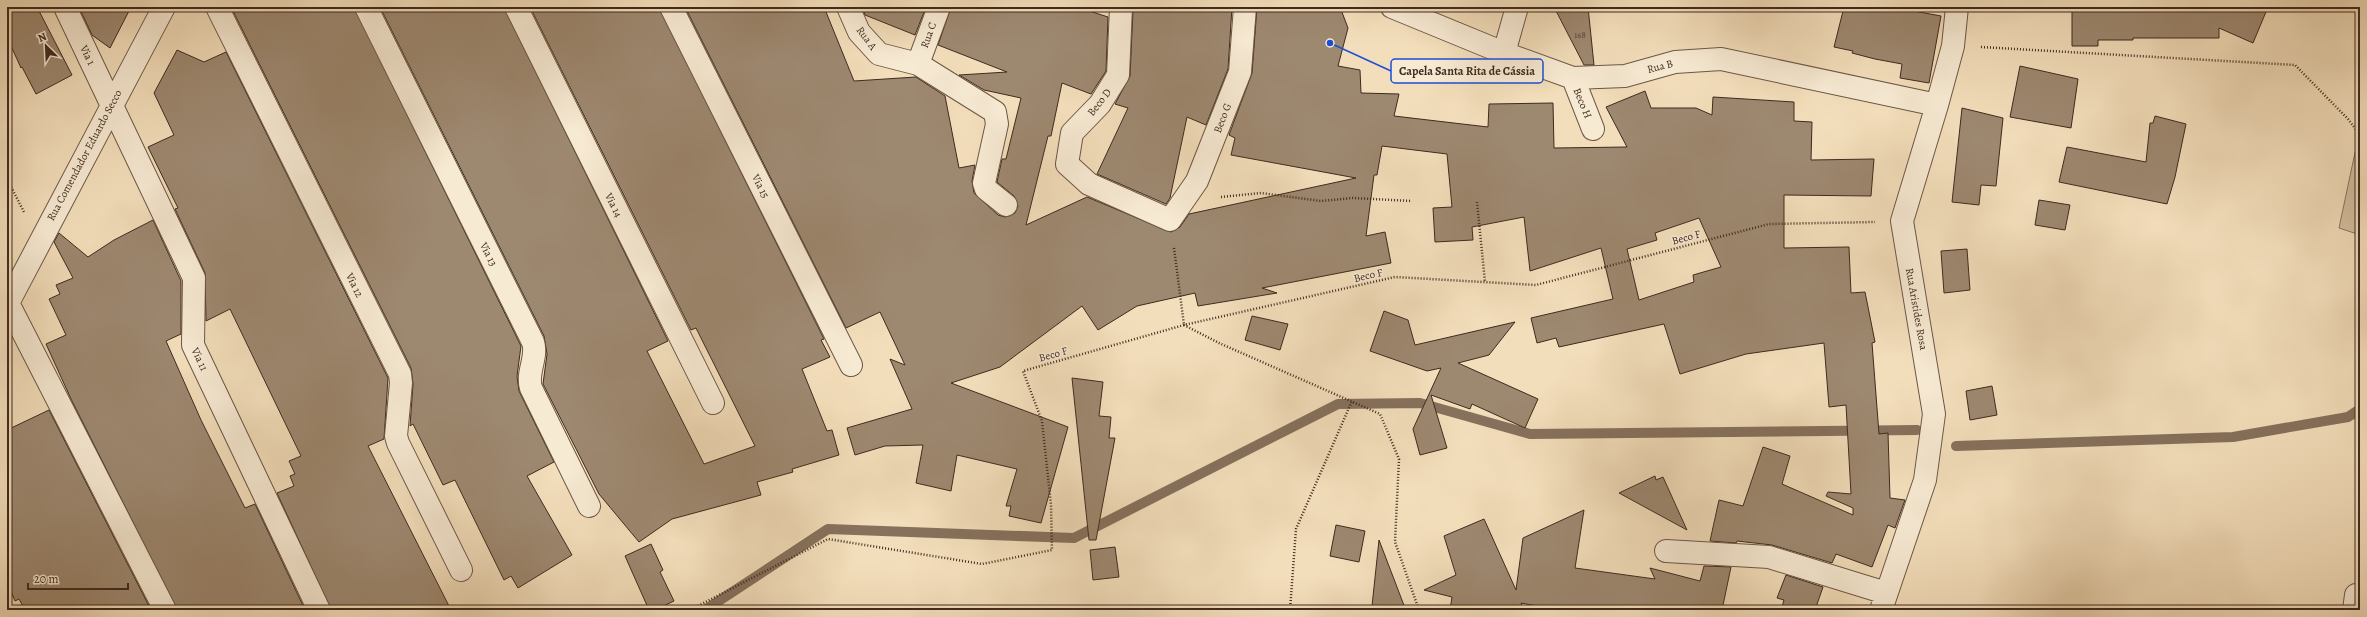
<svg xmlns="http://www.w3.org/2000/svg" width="2367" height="617" font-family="Alegreya,serif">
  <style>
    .green { fill: #d4bfa0; stroke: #8a7460 }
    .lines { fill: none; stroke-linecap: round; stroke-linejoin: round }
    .stream { stroke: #86715d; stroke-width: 10 }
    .building { fill: #9d8870; stroke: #3f2a1f; fill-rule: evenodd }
    .minor-casing { stroke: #6c5746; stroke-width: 24 }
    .path { stroke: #3f2a1f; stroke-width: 2.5; stroke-dasharray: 1 2; stroke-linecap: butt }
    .minor { stroke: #f7ead3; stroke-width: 22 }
    .labels { text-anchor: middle; stroke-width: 3; stroke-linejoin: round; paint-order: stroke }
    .number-label { font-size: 9px; fill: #564233 }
    .street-label { font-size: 11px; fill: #3f2a1f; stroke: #f7ead3 }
    .leader { fill: none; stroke: #1d4ed8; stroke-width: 1.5 }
    .callout-dot { fill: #1d4ed8; stroke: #f7ead3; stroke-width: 1.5 }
    .callout { fill: #f7ead3; stroke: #1d4ed8; stroke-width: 1.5 }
    .callout-label { font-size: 12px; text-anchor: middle; font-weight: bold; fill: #3f2a1f }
  </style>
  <rect width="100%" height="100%" fill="#f3debb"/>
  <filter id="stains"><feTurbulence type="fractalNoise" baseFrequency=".005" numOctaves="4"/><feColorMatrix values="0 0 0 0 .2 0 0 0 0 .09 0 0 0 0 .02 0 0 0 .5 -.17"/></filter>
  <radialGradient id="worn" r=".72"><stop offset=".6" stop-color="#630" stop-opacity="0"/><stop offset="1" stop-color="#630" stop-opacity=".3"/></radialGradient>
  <path class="green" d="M2360 129V235L2339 228Z"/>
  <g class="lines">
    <path class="stream" d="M1956 446 2233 437 2348 417 2360 409
      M705 610 828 529 1074 538 1338 404 1420 403 1530 434 1917 430"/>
  </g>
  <path class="building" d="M7 7H37L72 75 36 94 22 67 21 68 7 37Z
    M79 7H131L110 48 92 35Z
    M231 7H354L521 346 517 376 519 391 554 462 527 476 572 555 518 588 511 576 504 580 455 480 443 485 413 424 410 426 413 384 411 368Z
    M380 7H504L668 341 647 351 704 464 755 446 696 328 691 330 530 7H659L824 339 821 340 830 357 802 369 827 431 832 430 839 455 792 469 793 472 757 482 761 495 672 519 639 542 599 494 543 384 547 354 544 336Z
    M685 7H824L854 81 916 77 945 96 959 168 975 165 972 181 974 193 998 215 1005 217 1015 213 1018 206 1014 196 997 182 1002 159H1006L1021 98 984 90 959 75 1007 72 938 45 951 7H1077L1108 17 1106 71 1091 94 1062 83 1051 136H1048L1026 225 1087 197 1171 232 1180 227 1189 214 1356 178 1231 155 1235 138 1229 135 1252 73 1257 7H1340L1348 28 1338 66 1360 70 1361 93 1399 94 1394 116 1488 127 1489 104 1553 103 1554 148 1627 147 1606 107 1645 91 1651 108H1696L1712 115 1713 97 1794 102V121L1812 122 1811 160 1874 159 1871 196 1784 195V248L1849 247 1851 293 1865 292 1875 342 1872 343 1879 434 1888 433 1890 498 1905 500 1895 528 1888 525 1872 567 1836 554 1832 563 1772 545 1737 541 1736 543 1710 541 1719 500 1743 506 1763 447 1790 456 1782 484 1853 515V508L1826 496 1828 492 1851 494 1846 405 1829 407 1824 343 1746 354 1680 374 1664 324 1559 347 1556 338 1537 343 1531 318 1613 299 1601 248 1530 271 1524 217 1472 227 1473 240 1435 242 1433 208 1452 207 1447 154 1382 146 1377 175H1374L1366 236 1385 232 1391 263 1262 288 1277 293 1198 306 1195 293 1137 306 1098 330 1082 306 1000 367 951 383 1068 427 1041 523 1009 516 1011 506H1006L1017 469 957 455 951 491 916 483 923 445 885 446 855 455 847 428 912 409 890 359 905 365 880 312 846 328ZM1699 218 1721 267 1693 275 1694 282 1639 300 1627 249 1657 240 1655 233Z
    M862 7H926L915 35 865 15Z
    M1140 7H1232L1228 69 1206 125 1187 117 1170 198 1166 204 1097 174 1128 108 1115 104 1130 76 1133 10Z
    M1554 7H1588L1594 65H1584Z
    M1844 7H1892L1941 16 1929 83 1900 78 1902 64 1875 59 1852 53 1853 51 1834 47Z
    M2169 7H2268L2253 43 2219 28V38H2133V40H2098V46H2072V10H2177Z
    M177 50 204 62 226 52 388 378 384 439 368 446 451 610H331L277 493 294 486 290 476 295 474 289 461 301 456 230 309 206 321 205 273 175 209 178 208 148 147 174 135 154 93Z
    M2020 66 2078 79 2071 128 2010 117Z
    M1962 108 2003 118 1996 186 1981 185 1979 205 1952 202Z
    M2155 116 2186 124 2175 177 2167 204 2059 182 2067 147 2146 162 2150 123H2153Z
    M2039 200 2070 205 2065 230 2035 225Z
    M153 220 181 281V334L166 341 201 420 245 508 255 504 305 610H177L71 399 46 344 66 335 49 299 60 294 56 285 73 278 54 242 59 233 88 257 114 240Z
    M1967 249 1970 290 1944 293 1941 251Z
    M1384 311 1408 320 1415 345 1515 322 1489 355 1458 363 1538 399 1525 428 1472 404 1470 409 1431 395 1447 448 1420 455 1413 429 1441 368 1427 371 1370 351Z
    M1252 316 1288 324 1280 350 1245 340Z
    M1072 378 1103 382 1099 416 1111 417 1109 438H1115L1096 540H1089Z
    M1992 386 1997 415 1970 420 1966 391Z
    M49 410 151 610H25L19 599 15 601 7 582V430Z
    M1655 476 1656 480 1663 477 1687 530 1619 493Z
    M1584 510 1575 568 1655 579 1650 568 1700 581 1704 566 1731 567 1722 610H1558L1521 603 1524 610H1450L1452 597 1424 590 1456 575 1444 536 1484 519 1516 590 1523 538Z
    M1336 525 1365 531 1359 562 1330 556Z
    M1379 540 1405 608 1372 606Z
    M651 544 663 570 660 572 674 601 655 610H649L625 556Z
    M1115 547 1119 577 1093 580 1090 550Z
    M1786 575 1823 587 1815 610H1781L1784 600 1777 598Z"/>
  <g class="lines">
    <defs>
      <path id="minor" d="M65 7 194 278 193 345 319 610
        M217 7 400 374 401 383 396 436 398 443 461 570
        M366 7 533 342C538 357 526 373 531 388L589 506
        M516 7 713 403
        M671 7 851 365
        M848 7 859 32 879 54 918 64 995 112 997 124 984 183 986 189 1006 205
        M1121 7 1118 75 1100 104 1072 133 1067 164 1089 184 1170 220 1197 181 1240 72 1245 7
        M1392 7 1504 53 1573 78 1625 76 1675 62 1721 59 1937 105
        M1504 53 1517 7
        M918 64 939 7
        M1573 78 1593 129
        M8 303 165 610
        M7 305 164 7
        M1666 551 1769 557 1886 593
        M1881 610 1925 480 1934 414 1902 221 1937 105 1953 46 1957 7
        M2354 610 2356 595"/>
    </defs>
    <use href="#minor" class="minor-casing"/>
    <path class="path" d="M1981 47 2295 65 2348 119 2360 135
      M7 179 24 212
      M1221 197 1261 193 1321 201 1353 198 1412 201
      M1477 202 1485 282
      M1174 248 1184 325
      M1184 325 1219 343 1380 414 1399 459 1395 542 1419 610
      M690 610 828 539 982 564 1052 550 1051 505 1042 421 1023 371 1184 325 1395 277 1536 285 1769 224 1875 222
      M1290 610 1296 529 1352 401"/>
    <use href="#minor" class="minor"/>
  </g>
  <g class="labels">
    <g class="number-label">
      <text x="1580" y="38">168</text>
    </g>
    <g class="street-label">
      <text transform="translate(928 35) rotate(-70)" y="4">Rua C</text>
      <text transform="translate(867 38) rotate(53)" y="4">Rua A</text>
      <text transform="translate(88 55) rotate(64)" y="4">Via 1</text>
      <text transform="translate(1660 66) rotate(-15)" y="4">Rua B</text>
      <text transform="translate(1099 102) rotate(-52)" y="4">Beco D</text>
      <text transform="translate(1583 103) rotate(68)" y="4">Beco H</text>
      <text transform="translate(1222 118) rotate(-69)" y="4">Beco G</text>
      <text transform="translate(84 155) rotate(-62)" y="4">Rua Comendador Eduardo Secco</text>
      <text transform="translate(761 186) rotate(63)" y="4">Via 15</text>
      <text transform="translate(614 205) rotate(64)" y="4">Via 14</text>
      <text transform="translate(1686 237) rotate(-15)" y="4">Beco F</text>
      <text transform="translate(489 254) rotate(63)" y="4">Via 13</text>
      <text transform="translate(1368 275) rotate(-13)" y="4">Beco F</text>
      <text transform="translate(355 285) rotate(64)" y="4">Via 12</text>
      <text transform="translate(1917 309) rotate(80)" y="4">Rua Aristides Rosa</text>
      <text transform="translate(1053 354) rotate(-16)" y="4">Beco F</text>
      <text transform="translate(200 359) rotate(65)" y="4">Via 11</text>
    </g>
  </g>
  <path class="leader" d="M1330 43L1391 71"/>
  <circle class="callout-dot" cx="1330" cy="43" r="4"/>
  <rect class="callout" x="1391" y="59" width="152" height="24" rx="4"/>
  <g class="callout-label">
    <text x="1467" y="75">Capela Santa Rita de Cássia</text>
  </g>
  <rect width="2367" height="617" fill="none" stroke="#f3debb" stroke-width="24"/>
  <rect x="8" y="8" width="2351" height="601" fill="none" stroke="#3f2a1f" stroke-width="2"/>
  <rect x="12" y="12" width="2343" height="593" fill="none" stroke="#3f2a1f"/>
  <g transform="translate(46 46) rotate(336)" stroke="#f7ead3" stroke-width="3" paint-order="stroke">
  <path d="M0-3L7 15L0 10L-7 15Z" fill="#3f2a1f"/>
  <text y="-6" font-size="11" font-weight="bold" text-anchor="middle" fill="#3f2a1f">N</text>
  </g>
  <path d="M28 583v6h100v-6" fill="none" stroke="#3f2a1f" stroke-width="2"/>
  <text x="34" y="583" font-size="12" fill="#3f2a1f" stroke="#f7ead3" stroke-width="3" paint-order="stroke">20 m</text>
  <rect width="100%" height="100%" filter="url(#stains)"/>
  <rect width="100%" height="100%" fill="url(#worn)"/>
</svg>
